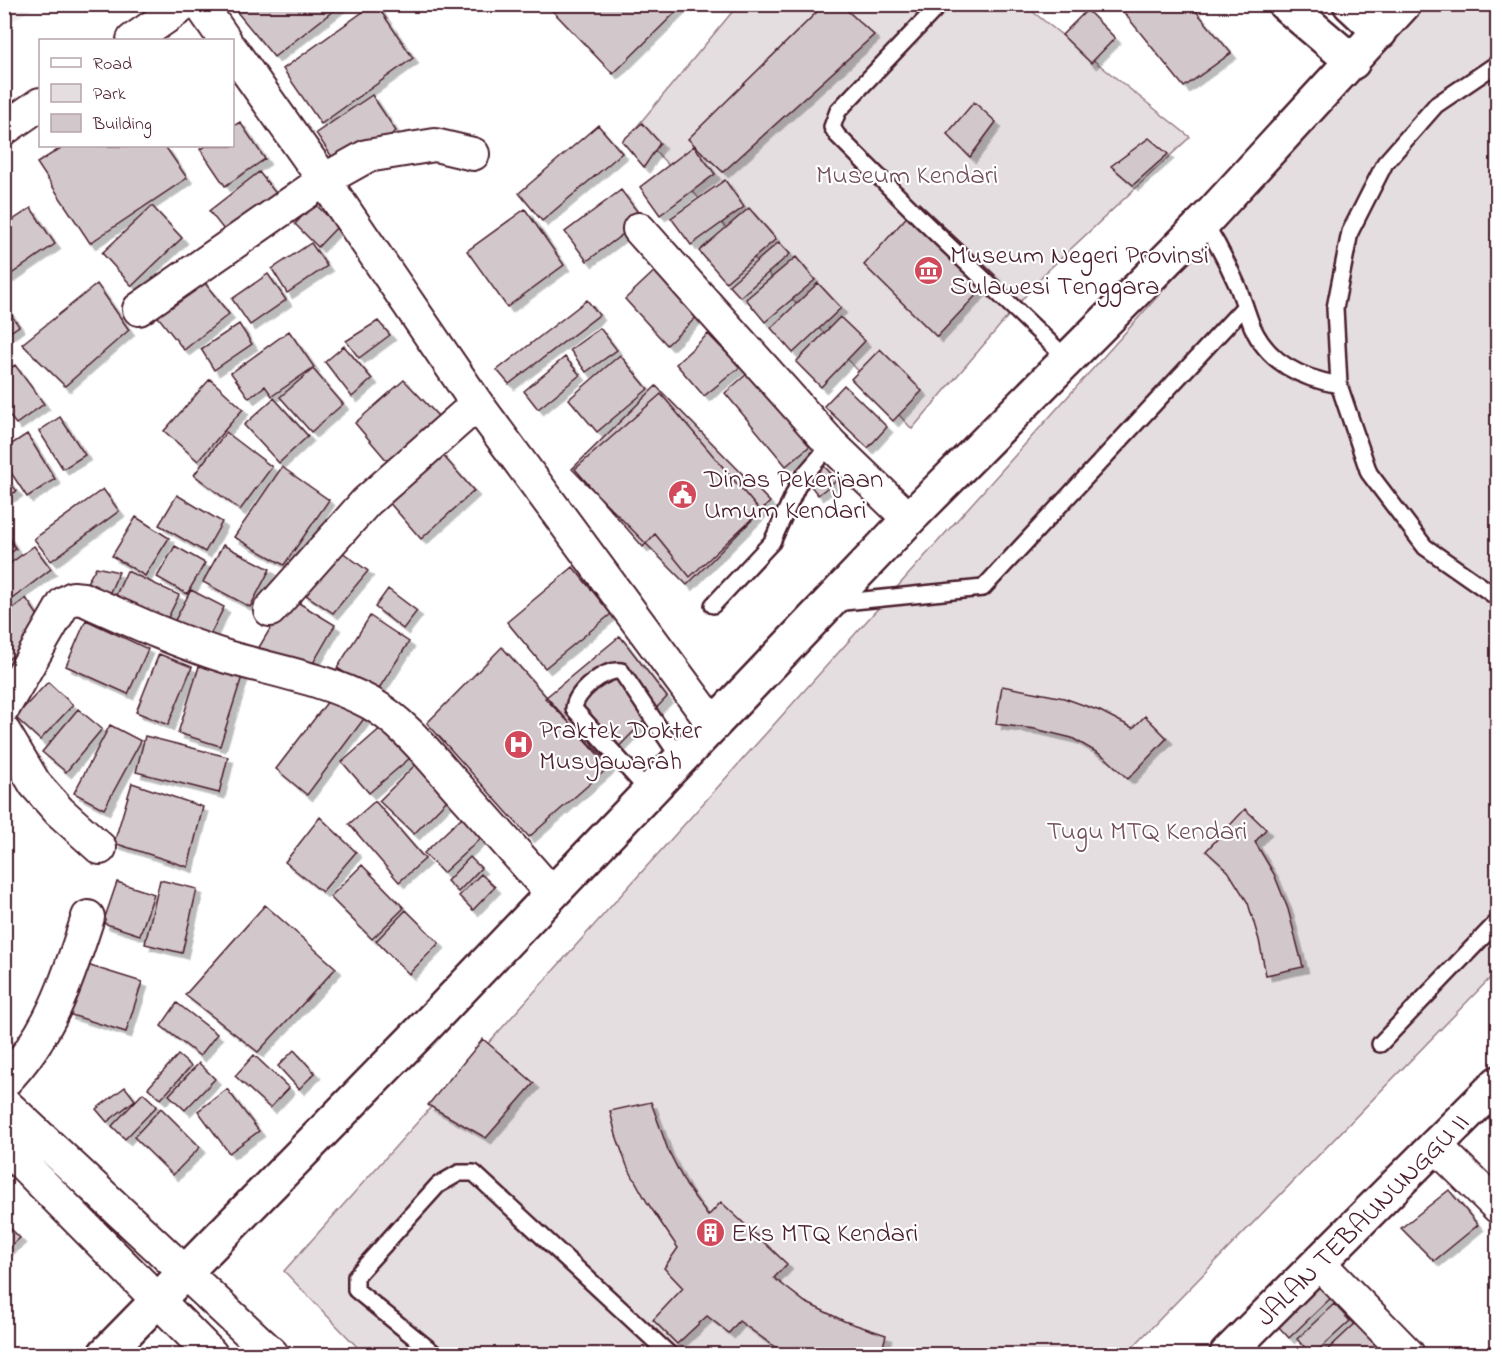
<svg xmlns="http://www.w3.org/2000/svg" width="1502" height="1359" font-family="'Indie Flower',sans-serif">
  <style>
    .built { fill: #f2eeef }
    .green { fill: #e5dee0; stroke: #987e86; stroke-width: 1.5 }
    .building { fill: #d2c7cb; stroke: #4a1f2b; stroke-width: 1.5; filter: url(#shadow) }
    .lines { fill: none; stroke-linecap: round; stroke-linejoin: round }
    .lane-casing { stroke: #4a1f2b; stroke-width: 20 }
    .street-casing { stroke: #4a1f2b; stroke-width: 36 }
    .secondary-casing { stroke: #4a1f2b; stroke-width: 38 }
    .lane { stroke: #fff; stroke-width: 15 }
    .street { stroke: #fff; stroke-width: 32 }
    .secondary { stroke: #fff; stroke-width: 33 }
    .labels { text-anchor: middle; stroke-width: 4.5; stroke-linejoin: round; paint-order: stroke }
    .park-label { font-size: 27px; fill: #714f58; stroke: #fff }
    .poi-label { font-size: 27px; fill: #4a1f2b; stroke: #fff; text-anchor: start }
    .street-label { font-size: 27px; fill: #4a1f2b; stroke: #fff }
  </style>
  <defs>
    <filter id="shadow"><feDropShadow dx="5.5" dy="5.5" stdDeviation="0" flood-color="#0004"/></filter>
  </defs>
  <rect width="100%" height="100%" fill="#fff"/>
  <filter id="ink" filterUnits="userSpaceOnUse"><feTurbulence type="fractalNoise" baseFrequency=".0167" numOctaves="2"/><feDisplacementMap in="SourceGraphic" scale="12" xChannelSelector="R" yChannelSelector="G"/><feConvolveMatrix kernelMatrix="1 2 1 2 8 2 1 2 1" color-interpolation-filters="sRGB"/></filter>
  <g filter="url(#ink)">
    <path class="built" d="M5 4H38V5L5 26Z"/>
    <path class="green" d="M1023 4 1190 137 1043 275 912 429 635 129 738 5Z
      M1424 5H1497V971L1126 1354H364L284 1271 1357 74Z"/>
    <path class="building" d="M234 4H342L274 57 232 6Z
      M374 4H376L413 58 321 124 283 69Z
      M546 4H684L613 74Z
      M825 4H840L874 35 723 172 688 139Z
      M1117 4H1190L1231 53 1184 87Z
      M1087 10 1115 38 1091 63 1062 35Z
      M372 95 396 131 340 169 316 133Z
      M974 102 996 122 970 157 947 134Z
      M240 122 265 159 225 186 200 149 206 146H232V127Z
      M642 123 660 143 644 167 622 141Z
      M598 125 622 153 542 221 519 193Z
      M1149 138 1168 154 1133 185 1111 166Z
      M64 146H165L187 178 90 243 37 163Z
      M694 146 715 174 660 215 640 187Z
      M259 172 282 201 232 240 209 211Z
      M725 180 744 207 691 245 671 218Z
      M621 190 643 219 587 261 565 232Z
      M314 203 338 226 318 247 295 224Z
      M919 203 995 275 937 337 864 265Z
      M152 206 182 238 132 286 102 253Z
      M31 208 55 244 4 279V226Z
      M749 208 776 239 726 282 699 251Z
      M525 209 564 265 507 307 467 251Z
      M779 242 790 254 740 297 729 285Z
      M311 243 327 266 287 293 272 269Z
      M796 257 815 280 765 322 746 299Z
      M660 266 702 312 667 345 625 299Z
      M268 274 286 300 250 325 232 299Z
      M201 278 229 314 184 350 155 313Z
      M818 283 841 308 793 353 771 328Z
      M97 284 129 330 65 386 22 344Z
      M587 300 599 315 509 384 497 370Z
      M4 305 19 326 4 336Z
      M840 317 865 341 821 387 796 362Z
      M378 321 390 335 359 358 346 341Z
      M239 324 252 344 214 370 201 349Z
      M600 328 617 350 586 372 570 350Z
      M289 331 314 367 272 396 265 386 249 398 231 373Z
      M708 334 740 367 704 396 676 364Z
      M344 346 372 379 352 397 325 362Z
      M880 349 922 391 893 421 851 379Z
      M620 355 648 389 597 432 569 399Z
      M565 357 580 375 538 409 524 391Z
      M15 365 44 404 16 424 4 409V372Z
      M313 369 343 404 311 432 280 397Z
      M749 372 811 445 786 466 725 393Z
      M210 379 243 409 198 461 164 431Z
      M404 380 438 416 388 462 355 423Z
      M844 385 887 427 868 448 824 406Z
      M656 386 770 502 687 585 572 469Z
      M661 394 760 511 690 577 655 534 643 547 575 469Z
      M274 398 308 436 279 463 244 425Z
      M60 417 85 455 63 469 39 431Z
      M226 432 272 467 240 510 194 475Z
      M27 434 55 479 27 497 4 462V449Z
      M440 452 474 491 421 539 387 500Z
      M824 466 837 480 818 495 806 480Z
      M282 467 329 500 284 565 234 537Z
      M4 476 17 491 4 499Z
      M103 489 119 511 51 561 34 539Z
      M177 495 222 522 205 552 159 525Z
      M136 517 169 538 145 576 112 556Z
      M4 531 16 549 4 557Z
      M223 545 270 569 250 607 203 582Z
      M34 546 51 569 4 605V568Z
      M175 546 205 563 187 594 157 577Z
      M338 549 368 571 333 613 303 593Z
      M96 567 119 572 101 612 75 603Z
      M573 567 611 614 545 668 507 622Z
      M127 571 179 595 162 630 111 606Z
      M388 589 417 611 403 629 375 607Z
      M191 590 224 607 206 643 172 626Z
      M289 597 335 625 305 677 258 649Z
      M26 598 48 631 4 662V615Z
      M370 616 409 642 376 693 337 668Z
      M86 620 148 649 128 694 66 666Z
      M620 636 667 697 606 760 545 698Z
      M502 647 609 767 529 837 427 723Z
      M159 654 192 667 168 725 136 712Z
      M202 657 244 670 220 746 178 733Z
      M48 682 73 705 40 740 15 717Z
      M1002 686 1064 698 1100 711 1133 728 1145 716 1167 738 1128 779 1105 757 1072 738 1035 729 996 724Z
      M335 692 369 712 307 795 276 769Z
      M78 709 102 729 66 772 42 752Z
      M110 725 141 741 104 809 74 793Z
      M383 726 410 758 369 793 342 762Z
      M145 736 228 757 219 793 136 772Z
      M417 763 451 796 414 834 379 801Z
      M132 783 203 807 188 867 114 843Z
      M375 801 425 859 399 882 349 824Z
      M1245 809 1266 829 1255 842 1274 874 1288 909 1303 967 1266 975 1259 940 1248 903 1228 871 1206 851Z
      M320 817 356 852 322 892 285 862Z
      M462 817 481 838 443 873 424 853Z
      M470 857 481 868 458 892 447 881Z
      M362 865 404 908 372 939 330 897Z
      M481 874 495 887 473 910 459 896Z
      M160 880 197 889 182 953 145 944Z
      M117 882 154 894 140 935 103 923Z
      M265 905 336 968 258 1052 185 995Z
      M406 910 439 943 409 974 376 941Z
      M84 964 142 982 126 1032 68 1014Z
      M177 1003 217 1034 200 1056 161 1026Z
      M483 1039 534 1083 486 1138 428 1105Z
      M294 1050 315 1073 299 1089 278 1066Z
      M178 1055 191 1066 161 1099 148 1088Z
      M254 1055 289 1088 270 1108 235 1076Z
      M199 1063 215 1079 185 1110 169 1095Z
      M125 1087 135 1100 107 1122 96 1109Z
      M227 1089 259 1131 229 1153 198 1111Z
      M143 1093 157 1106 125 1139 112 1126Z
      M651 1102 668 1150 686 1185 708 1216 721 1202 787 1264 774 1278 805 1302 844 1321 886 1335 881 1354H793L775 1347 739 1321 729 1333 707 1316 677 1344 653 1320 683 1288 664 1268 678 1248 647 1202 627 1166 616 1135 610 1111Z
      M161 1108 200 1147 173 1175 134 1137Z
      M1449 1190 1478 1225 1434 1261 1401 1228Z
      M4 1222 20 1238 4 1252Z
      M1323 1283 1334 1295 1289 1338 1278 1326Z
      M1334 1304 1350 1321 1314 1354H1311L1297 1339Z
      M1358 1321 1389 1351 1386 1354H1323Z
      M1297 1348 1302 1354H1289Z"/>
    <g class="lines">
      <defs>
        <path id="lane" d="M940 4 838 111 832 127 837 135 923 221 1067 359
          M1498 63 1436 105 1385 163 1350 232 1335 308 1339 385 1369 473 1425 547 1498 598
          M1204 222C1217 243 1228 264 1238 287 1243 300 1247 313 1252 326 1268 363 1301 378 1339 385
          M834 603 983 588 1245 306
          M713 605 772 542 797 487 805 474 831 444
          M650 793 574 709C575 692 604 669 621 671L681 760
          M1380 1044 1498 921
          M435 1354 356 1290V1276L438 1185 459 1173H474L669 1354"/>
        <path id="street" d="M200 4 225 40
          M133 40 185 4
          M232 50 324 180 477 404 714 725
          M4 129 40 104
          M639 229 831 444 909 519
          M139 309 324 180 367 156 435 145 473 154
          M270 610 366 502 477 404
          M4 707 64 603 73 598 83 599C130 620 178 642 227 657 275 671 326 679 370 703 402 721 428 754 452 781 486 819 519 856 552 894
          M4 732 35 784 59 811 100 848
          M4 1082C51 1034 68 979 88 917
          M4 1103 272 1354
          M4 1145 211 1354
          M1435 1145 1498 1207
          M1319 1263 1408 1354"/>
        <path id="secondary" d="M1285 4 1353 62
          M1350 4 1380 32
          M105 1354 427 1025 909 519 1204 222 1404 4
          M1227 1354 1498 1083"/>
      </defs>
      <use href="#lane" class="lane-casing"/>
      <use href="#street" class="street-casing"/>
      <use href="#secondary" class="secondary-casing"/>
      <use href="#lane" class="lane"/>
      <use href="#street" class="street"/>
      <use href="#secondary" class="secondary"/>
    </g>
  </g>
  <defs>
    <symbol id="museum-disc" viewBox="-11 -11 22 22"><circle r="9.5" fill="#d1495b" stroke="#fff"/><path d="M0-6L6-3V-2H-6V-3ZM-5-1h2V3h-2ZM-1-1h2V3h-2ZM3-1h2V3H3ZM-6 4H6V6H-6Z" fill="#fff"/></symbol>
    <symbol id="civic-disc" viewBox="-11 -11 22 22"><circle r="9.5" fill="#d1495b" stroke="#fff"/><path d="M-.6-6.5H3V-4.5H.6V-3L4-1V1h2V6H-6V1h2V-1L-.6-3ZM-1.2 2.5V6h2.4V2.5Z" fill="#fff"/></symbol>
    <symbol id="hospital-disc" viewBox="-11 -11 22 22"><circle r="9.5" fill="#d1495b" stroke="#fff"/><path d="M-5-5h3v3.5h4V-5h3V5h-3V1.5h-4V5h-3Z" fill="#fff"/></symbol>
    <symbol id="building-disc" viewBox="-11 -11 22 22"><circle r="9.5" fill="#d1495b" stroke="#fff"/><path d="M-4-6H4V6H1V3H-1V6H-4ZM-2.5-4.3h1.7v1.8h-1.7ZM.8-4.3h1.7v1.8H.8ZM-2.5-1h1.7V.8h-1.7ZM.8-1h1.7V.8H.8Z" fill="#fff"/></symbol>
  </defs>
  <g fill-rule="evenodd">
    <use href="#museum-disc" x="912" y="254" width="33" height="33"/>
    <use href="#civic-disc" x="666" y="478" width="33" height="33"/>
    <use href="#hospital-disc" x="502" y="728" width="33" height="33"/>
    <use href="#building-disc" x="694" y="1216" width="33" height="33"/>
  </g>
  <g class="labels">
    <g class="park-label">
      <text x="907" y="183">Museum Kendari</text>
      <text x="1147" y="839">Tugu MTQ Kendari</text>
    </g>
    <g class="poi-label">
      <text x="950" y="263">Museum Negeri Provinsi<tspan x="950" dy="31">Sulawesi Tenggara</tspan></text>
      <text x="704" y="487">Dinas Pekerjaan<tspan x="704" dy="31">Umum Kendari</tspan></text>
      <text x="539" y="738">Praktek Dokter<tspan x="539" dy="31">Musyawarah</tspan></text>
      <text x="731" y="1241">EKs MTQ Kendari</text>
    </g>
    <g class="street-label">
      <text transform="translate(1362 1219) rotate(-45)" y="9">JALAN TEBAUNUNGGU II</text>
    </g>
  </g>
  <rect width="1502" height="1359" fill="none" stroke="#fff" stroke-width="24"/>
  <rect x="12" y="12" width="1478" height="1335" fill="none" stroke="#4a1f2b" stroke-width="2" filter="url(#ink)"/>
  <rect x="39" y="39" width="195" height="108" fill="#ffffff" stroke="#b7a5aa" stroke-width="1.5"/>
  <rect x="51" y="58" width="30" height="9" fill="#ffffff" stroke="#b7a5aa" stroke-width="1.5"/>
  <text x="93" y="69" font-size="18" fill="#4a1f2b">Road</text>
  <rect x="51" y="84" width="30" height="18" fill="#e5dee0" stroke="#b7a5aa" stroke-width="1.5"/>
  <text x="93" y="99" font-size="18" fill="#4a1f2b">Park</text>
  <rect x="51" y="114" width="30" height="18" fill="#d2c7cb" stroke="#b7a5aa" stroke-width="1.5"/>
  <text x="93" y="129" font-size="18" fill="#4a1f2b">Building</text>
</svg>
